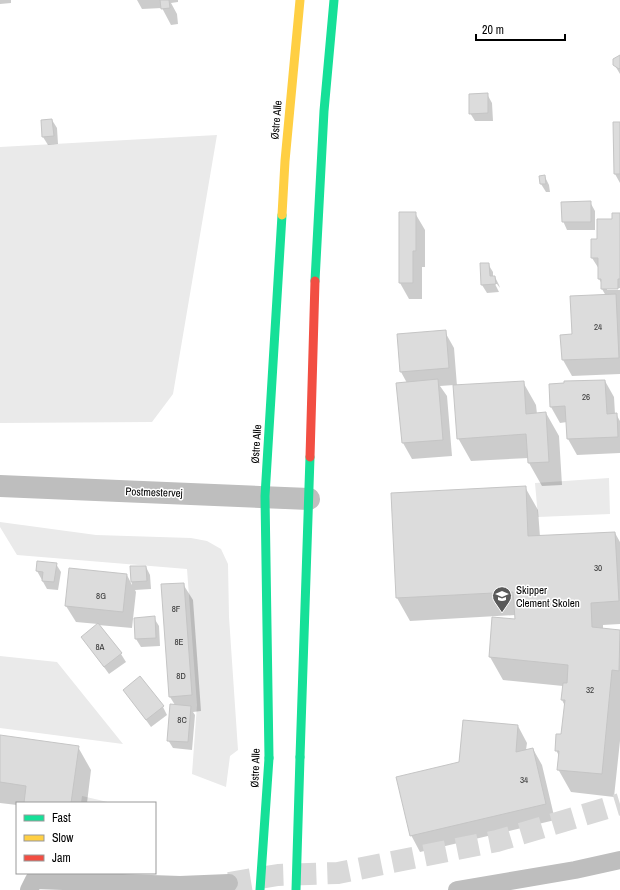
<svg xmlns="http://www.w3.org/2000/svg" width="620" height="890" font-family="'Archivo Narrow',sans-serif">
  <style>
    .green { fill: #eaeaea }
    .shadow { fill: #0003 }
    .building { fill: #dcdcdc; stroke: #c5c5c5 }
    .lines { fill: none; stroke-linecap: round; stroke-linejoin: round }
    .street-tunnel { stroke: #d9d9d9; stroke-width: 22; stroke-dasharray: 22 11; stroke-linecap: butt }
    .lane { stroke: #bebebe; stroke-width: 18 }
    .street { stroke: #bebebe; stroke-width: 22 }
    .fast { stroke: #16e098; stroke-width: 9 }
    .slow { stroke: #ffcf43; stroke-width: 9 }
    .jam { stroke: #f24e42; stroke-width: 9 }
    .fast-bridge { stroke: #16e098; stroke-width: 9 }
    .labels { text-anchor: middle; stroke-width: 3; stroke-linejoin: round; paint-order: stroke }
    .number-label { font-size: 9px; fill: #373737 }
    .street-label { font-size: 11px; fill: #000; stroke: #fff }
    .poi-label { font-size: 11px; fill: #000; stroke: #fff; text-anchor: start }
  </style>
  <rect width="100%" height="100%" fill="#fff"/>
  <path class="green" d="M217 135 173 394 152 422 0 423V147Z
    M609 478 610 514 538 517 535 483Z
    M0 522 96 535 191 538 207 541 221 549 228 564 229 617 238 750 230 756 226 787 192 774 197 705 187 569 17 555 0 527Z
    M0 656 57 662 123 744 0 728Z
    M82 796 112 803H81Z"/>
  <path class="shadow" d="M0 0H11V3L0 4Z
    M137 0H178V2L171 3 177 14 178 24 171 25 162 8 142 9Z
    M620 56V74L614 64Z
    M487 94 492 103 493 121H475L470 113Z
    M52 120 57 128 58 144 48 145 43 137Z
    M620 123V183L615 174Z
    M545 177 549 185 550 192H546L541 184Z
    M590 202 595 211V230H567L563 221Z
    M400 213H415L425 230V267H422V299H409L400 283Z
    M620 214V288H607V290H620V374L572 376 563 360 561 335H573L606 296 602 289V284L599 279V269L592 258 598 240 613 220Z
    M488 264 493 272V277H495L499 285 500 288 497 284H495L499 292 487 293 482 285Z
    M445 332 454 348 457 386 523 382 536 405 537 414 546 413 559 436 562 485 542 486 529 463V458L471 461 458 438 454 385 440 386 447 396 452 456 412 459 403 443 398 384 407 383 401 372Z
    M605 381 614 397 615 414H616L620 421V453L577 455 568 439 567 422 560 423 551 407Z
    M525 487 538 510 540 537 615 533 620 542V624L603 625V629L620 631V741L614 797 571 792 558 769 559 756 556 750 562 736 565 706 562 700 563 686 503 680 490 657 516 620 515 615 410 621 397 598 392 494Z
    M56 564 61 572 58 590 47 589 37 571Z
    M131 567H146L150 575 151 589 135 590 136 592 132 628 98 625 121 654 126 662 109 674 82 637 98 624 76 622 66 606 127 575 132 585Z
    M183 584 193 600 201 711 193 712 195 715 192 750 173 748 168 740 175 705 170 697Z
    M154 618 159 626 160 646 141 647 136 639Z
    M124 690 163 707 167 715 151 727Z
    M518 726 527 743 526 750 533 749 542 765 555 820 420 852 411 835 460 763Z
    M0 736 78 747 91 770 87 803H17V805L0 803Z"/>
  <path class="building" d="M160 0H169L170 8 161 9Z
    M620 55V68L619 69 613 65V59Z
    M488 93V113L469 114V94Z
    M52 119 54 136 42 137 41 120Z
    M613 122H620V174H614Z
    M545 175 546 184H540L539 176Z
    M591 201V222H562L561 202Z
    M399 212H416V251H413V283H399Z
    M612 213H620V279H618V289H601V279H598V258H591V239H597V219H612Z
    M480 263H489L490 276H495L496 284 481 285Z
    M616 294 619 358 562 360 560 335 572 334 570 296Z
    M446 330 449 368 400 372 397 334Z
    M438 379 443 440 402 443 396 383Z
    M605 380 607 414 617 413 618 437 567 439 565 406 550 407 549 384 564 383V381Z
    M524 381 526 414 546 412 549 462 528 463 526 434 457 439 453 385Z
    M526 486 528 536 615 532 619 601 591 603 592 627 620 630 619 671 612 670 602 774 557 770 559 751H555L556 734H561L565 700H561L563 683H567L568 665 489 657 492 617 515 619 513 592 396 598 391 493Z
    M37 561 57 563 54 582 42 581 43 572 36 571Z
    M130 566H146L147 581 131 582Z
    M69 568 127 574 123 612 65 606Z
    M184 583 192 695 169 697 161 584Z
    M155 616 156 638 135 639 134 618Z
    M98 623 122 653 104 667 81 637Z
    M140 676 164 706 146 720 123 690Z
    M170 704 191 706 188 742 167 741Z
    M463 720 518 725 516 752 533 748 546 804 410 836 396 777 459 762Z
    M0 735 79 746 71 803H24L26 786 0 782Z"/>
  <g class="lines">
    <path class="street-tunnel" d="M229 883 278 875 338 873 497 841 620 804"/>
    <path class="lane" d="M29 890 34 880 180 885 229 883
      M457 890 575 870 620 860"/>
    <path class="street" d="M0 486 309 499"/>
    <path class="fast" d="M315 281 324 111 334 0
      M300 757 310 457
      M269 758 265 496 282 215"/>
    <path class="slow" d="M282 215 285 161 300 0"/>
    <path class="jam" d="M310 457 315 281"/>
    <path class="fast-bridge" d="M260 890 269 758
      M296 890 300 757"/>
  </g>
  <defs>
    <symbol id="school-pin" viewBox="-11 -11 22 30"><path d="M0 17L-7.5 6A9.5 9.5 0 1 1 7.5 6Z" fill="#595959" stroke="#fff"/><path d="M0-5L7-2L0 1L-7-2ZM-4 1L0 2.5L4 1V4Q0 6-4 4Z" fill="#fff"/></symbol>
  </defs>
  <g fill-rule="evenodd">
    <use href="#school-pin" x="491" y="585" width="22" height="30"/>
  </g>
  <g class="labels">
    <g class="number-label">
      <text x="598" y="330">24</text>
      <text x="586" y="400">26</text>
      <text x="598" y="571">30</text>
      <text x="101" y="599">8G</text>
      <text x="176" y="612">8F</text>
      <text x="179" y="645">8E</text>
      <text x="100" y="650">8A</text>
      <text x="181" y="679">8D</text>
      <text x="590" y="693">32</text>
      <text x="182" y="723">8C</text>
      <text x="524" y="783">34</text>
    </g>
    <g class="street-label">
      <text transform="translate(276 120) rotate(-85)" y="4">Østre Alle</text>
      <text transform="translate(256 444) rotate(-86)" y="4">Østre Alle</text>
      <text transform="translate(154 492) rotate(2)" y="4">Postmestervej</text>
      <text transform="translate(255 768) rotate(-88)" y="4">Østre Alle</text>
    </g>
    <g class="poi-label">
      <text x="516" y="594">Skipper<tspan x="516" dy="13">Clement Skolen</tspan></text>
    </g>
  </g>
  <rect x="16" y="802" width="140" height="72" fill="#ffffff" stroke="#999999"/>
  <rect x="24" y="815" width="20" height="6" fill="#16e098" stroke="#999999"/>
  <text x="52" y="822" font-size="12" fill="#000000">Fast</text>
  <rect x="24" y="835" width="20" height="6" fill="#ffcf43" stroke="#999999"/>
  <text x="52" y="842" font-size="12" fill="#000000">Slow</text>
  <rect x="24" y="855" width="20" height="6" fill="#f24e42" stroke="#999999"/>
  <text x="52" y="862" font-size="12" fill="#000000">Jam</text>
  <path d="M476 34v6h89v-6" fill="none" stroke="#000000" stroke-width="2"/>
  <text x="482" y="34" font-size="12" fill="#000000" stroke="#ffffff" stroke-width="3" paint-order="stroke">20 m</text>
</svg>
